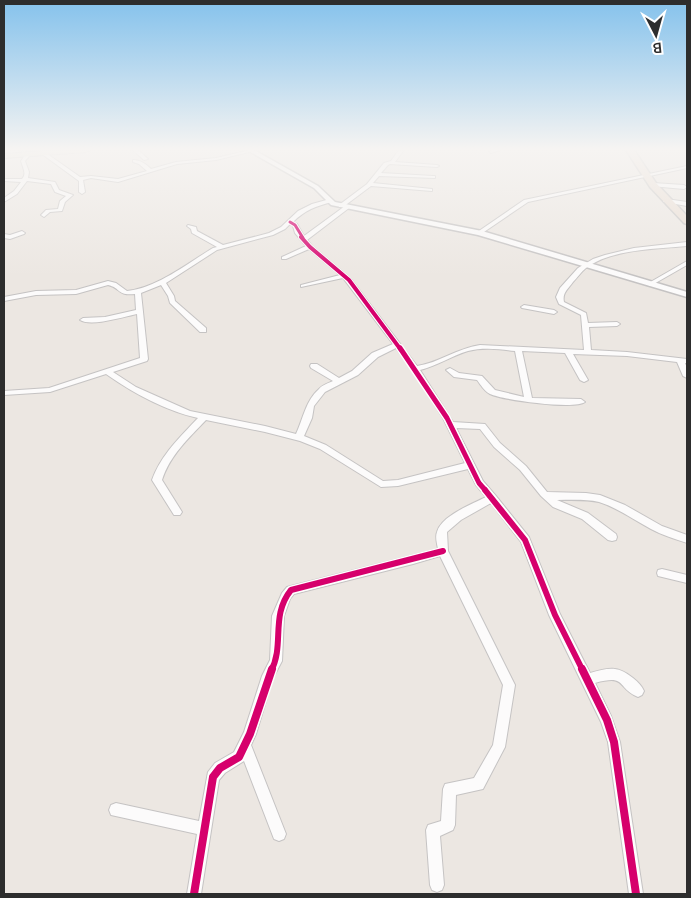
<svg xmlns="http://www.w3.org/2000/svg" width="691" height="898" font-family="Lato,sans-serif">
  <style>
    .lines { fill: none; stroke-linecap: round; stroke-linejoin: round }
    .street-casing { stroke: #c5c3c3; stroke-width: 2 }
    .secondary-casing { stroke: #c5c3c3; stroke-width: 3 }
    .primary-casing { stroke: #c6c4c3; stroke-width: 2 }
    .highway-casing { stroke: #c6c4c3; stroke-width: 3 }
    .street { fill: #fcfbfb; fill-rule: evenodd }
    .secondary { fill: #fcfbfb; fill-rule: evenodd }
    .primary { fill: #e9e4d4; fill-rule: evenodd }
    .highway { fill: #eaded4; fill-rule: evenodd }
    .cycleway-far4-casing { stroke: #fff; stroke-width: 5 }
    .cycleway-far3-casing { stroke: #fff; stroke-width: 6 }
    .cycleway-far2-casing { stroke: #fff; stroke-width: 8 }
    .cycleway-far1-casing { stroke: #fff; stroke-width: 9 }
    .cycleway-casing { stroke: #fff; stroke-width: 11 }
    .cycleway-far4 { stroke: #d6006c; stroke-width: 3 }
    .cycleway-far3 { stroke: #d6006c; stroke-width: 4 }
    .cycleway-far2 { stroke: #d6006c; stroke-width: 5 }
    .cycleway-far1 { stroke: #d6006c; stroke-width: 6 }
    .cycleway { stroke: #d6006c; stroke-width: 8 }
  </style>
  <rect width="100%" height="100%" fill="#ece7e2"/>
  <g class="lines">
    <defs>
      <path id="street" d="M133 150H138L148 159 144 160Z
        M250 150 253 151 216 160 177 164 118 182 91 178 83 180 85 192 82 194 79 192V181L42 154 46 153 80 177 91 176 118 179 147 171 139 164 133 162V160C141 160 146 164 151 169L176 162 216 158Z
        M399 150 403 151 395 162 437 165 439 166 437 167 390 164 388 165 381 173 433 176H435V178L379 176 373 183 432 189V191L371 186 343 207H339V205L367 184 384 163 391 161Z
        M493 150H500L491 153 489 152Z
        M26 154 30 155 25 161 29 172 28 178 55 182 59 190 73 195 65 202 62 211 50 212 44 217 41 215 46 210 58 209 60 201 66 196 55 192 51 184 27 181 17 194 4 202V198L14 191 21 182 4 181V179H22C27 174 23 168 21 161Z
        M687 166V168L528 202 481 234 476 233 524 200Z
        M653 183 684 185 687 187 684 189 651 186V184Z
        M330 199 332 200V202C316 206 305 210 293 222L297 224 304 236 345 206H349V208L307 240 312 246 351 279 417 366C439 363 457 348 480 345L584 350 581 315 559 304 556 297 560 288 578 268 593 259 605 255 634 248 687 242V246C657 249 611 249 586 268 581 272 577 278 573 282 568 289 562 293 564 302L586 313 588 323 617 322 620 324 617 326 589 327 591 350 627 352 687 359V363H685L687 368V378L683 376 677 362 627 356 573 354 588 380 584 382 580 380 565 353 522 351 532 398 581 399 585 402C575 410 503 400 490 394 484 391 481 385 477 380L454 377 446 370 450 368 459 373 482 376 495 390 524 397 515 351C499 349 483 347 468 351 451 356 437 366 420 370L453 422 485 424 500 443 526 466 547 492 586 493 600 495 625 505 662 526 687 535V543C675 539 662 535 651 529 634 520 618 508 599 502 586 499 571 500 557 500L588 513 616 534 617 537 616 540 612 541 608 540 582 519 553 507 541 496 520 470 494 447 480 429 456 428 483 481 496 496 529 537 560 614 590 673C608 668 617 665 633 678 638 682 642 686 644 691L642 695 638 697C616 688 628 674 595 683L611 716 620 742 643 894H629L608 742 601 722 549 615 521 542 491 503 461 520 447 532 448 551 515 685 505 747 483 789 456 795 455 825 453 830 440 836 444 885 442 890 437 892 432 890 430 885 426 830 428 825 441 821 443 789 445 784 474 778 493 745 503 685 440 556 413 564 294 594 290 599 284 616 282 661 273 678 256 734 251 745 286 834 284 839 279 841 274 839 244 761 225 773 219 780 201 894H187L197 834 111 815 109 810 111 805 116 803 199 821 208 772 215 763 234 752 244 732 262 676 270 660 272 616 282 593 287 587 438 549C437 543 435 537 437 532 441 516 472 504 486 497L476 485 468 469 398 486 381 487 320 449 300 441 265 432 206 420C189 438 170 455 162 480L182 512 180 515H174L152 480C161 455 180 437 198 418 166 411 133 393 106 374L50 392 4 395V391L49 388 140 358 137 314C123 317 91 327 80 320L83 318 105 317 136 310 135 294C117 296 121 288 108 285L76 294 36 295 4 301V297L36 291 76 290 108 281 116 283 127 291C157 288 188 263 213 248L217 247 192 233 191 229 187 226 188 225 196 227 197 231 223 245 269 233 281 227 298 211 312 204ZM290 224 293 226 295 233 306 246 282 257V259H286L309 249 340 275 301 285V287L343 278 393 344 372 353 352 371 339 378 317 364H311L310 366 311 368 333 381C329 383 322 385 319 389 306 400 303 419 296 434L265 426 190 411 136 387 113 372 147 361 148 359 141 293 161 285 168 296 170 303 200 332H206V328L175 301 174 296 166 283 217 250 273 235 285 229ZM396 348 413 371 443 418 465 463 398 480 383 481 326 445 304 436 312 418 314 406 325 392 358 375 378 357Z
        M666 199 687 202V206L664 202 663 201Z
        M22 231 25 233 24 234 10 239 4 238V234L10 235Z
        M687 261V265L652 285 650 286 647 284Z
        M524 305 554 310 557 312 554 314 522 308 521 307Z
        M662 569 687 575V583L658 576 657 573 658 570Z"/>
      <path id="secondary" d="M247 150H254L318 186 335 202 482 231 687 292V297L478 235 331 205 314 188Z"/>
      <path id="primary" d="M57 150H90L86 152 4 158V154Z"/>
      <path id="highway" d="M626 150H634L656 183 687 216V224L684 223 650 187Z"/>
    </defs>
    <use href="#street" class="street-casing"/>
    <use href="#secondary" class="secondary-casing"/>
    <use href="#primary" class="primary-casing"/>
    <use href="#highway" class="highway-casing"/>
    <use href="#street" class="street"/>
    <use href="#secondary" class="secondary"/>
    <use href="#primary" class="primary"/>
    <use href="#highway" class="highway"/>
    <defs>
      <path id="cycleway-far4" d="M290 222 295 225 303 238"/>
      <path id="cycleway-far3" d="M301 237 310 247 349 280 401 350"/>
      <path id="cycleway-far2" d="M400 348 447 418 479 483 486 491"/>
      <path id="cycleway-far1" d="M485 490 525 540 555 615 583 671
        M271 671C285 645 270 616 291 590L443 551"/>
      <path id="cycleway" d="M582 669 607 720 614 742 636 894
        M194 894 213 777 220 768 239 757 250 734 272 669"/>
    </defs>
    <use href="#cycleway-far4" class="cycleway-far4-casing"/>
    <use href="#cycleway-far3" class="cycleway-far3-casing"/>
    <use href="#cycleway-far2" class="cycleway-far2-casing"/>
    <use href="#cycleway-far1" class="cycleway-far1-casing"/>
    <use href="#cycleway" class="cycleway-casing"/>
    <use href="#cycleway-far4" class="cycleway-far4"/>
    <use href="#cycleway-far3" class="cycleway-far3"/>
    <use href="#cycleway-far2" class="cycleway-far2"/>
    <use href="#cycleway-far1" class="cycleway-far1"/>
    <use href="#cycleway" class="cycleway"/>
  </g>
  <linearGradient id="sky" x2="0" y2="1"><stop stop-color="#85c2ec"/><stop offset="0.54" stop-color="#f6f4f2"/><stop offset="1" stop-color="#f6f4f2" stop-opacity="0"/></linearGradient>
  <rect width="691" height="276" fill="url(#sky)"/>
  <rect width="691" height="898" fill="none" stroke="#2d2d2d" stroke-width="10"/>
  <g transform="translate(656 35) rotate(174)" stroke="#ffffff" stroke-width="4" paint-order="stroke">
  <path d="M0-4L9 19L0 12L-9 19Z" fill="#2d2d2d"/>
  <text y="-8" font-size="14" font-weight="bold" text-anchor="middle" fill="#2d2d2d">B</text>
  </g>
</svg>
